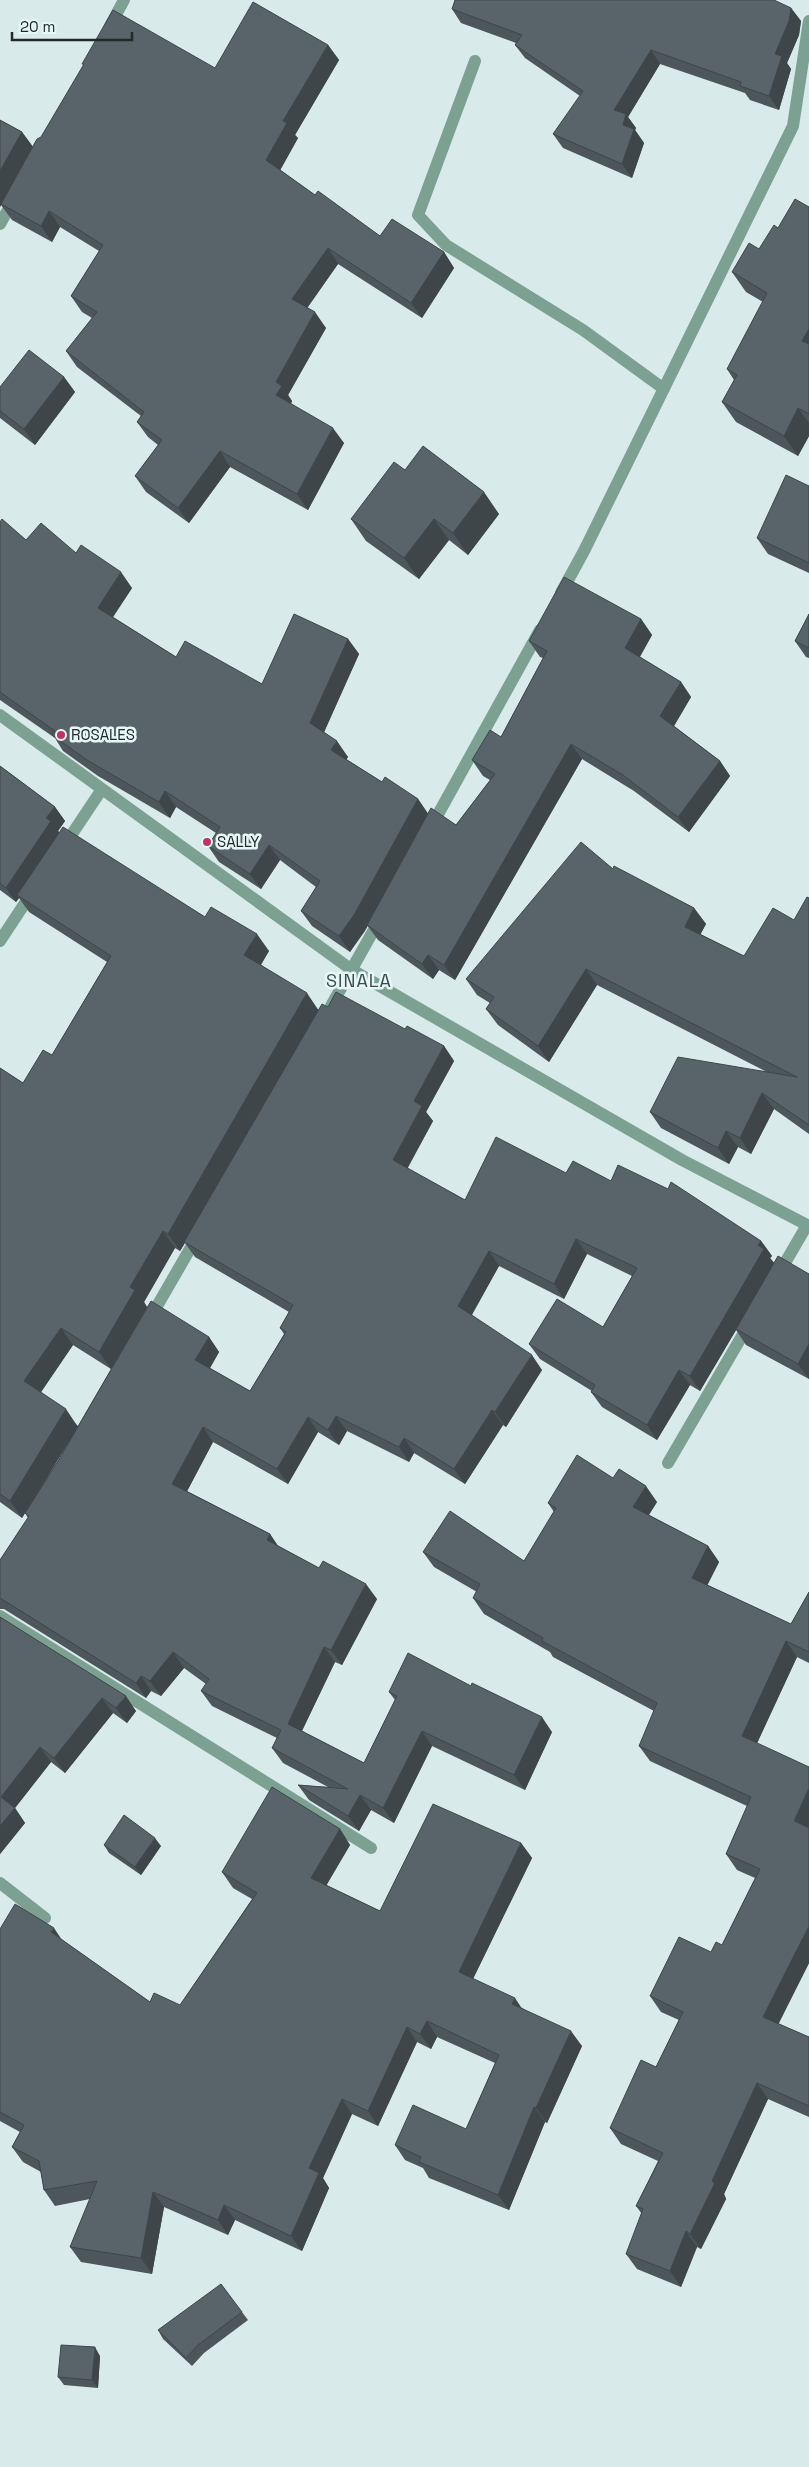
<svg xmlns="http://www.w3.org/2000/svg" width="809" height="2467" font-family="'Space Grotesk',sans-serif">
  <style>
    .lines { fill: none; stroke-linecap: round; stroke-linejoin: round }
    .minor { stroke: #7ca192; stroke-width: 12 }
    .wall { fill: #4c565b; fill-rule: evenodd }
    .shaded-wall { fill: #3e464a }
    .building { fill: #58646a; stroke: #3e464a }
    .poi-dot { fill: #bf3368; stroke: #e6f7f8; stroke-width: 2 }
    .labels { text-anchor: middle; stroke-width: 5; stroke-linejoin: round; paint-order: stroke }
    .poi-label { font-size: 15px; fill: #222929; stroke: #e6f7f8; text-anchor: start }
    .quarter-label { font-size: 18px; letter-spacing: 1px; fill: #3e4c4d; stroke: #e6f7f8 }
  </style>
  <rect width="100%" height="100%" fill="#d9eaeb"/>
  <g class="lines">
    <path class="minor" d="M110 26 124 0
      M475 61 418 215 446 245 583 330 664 389
      M0 224 14 199
      M561 593 584 551 793 126 809 21
      M0 715 352 970 682 1160 809 1226
      M431 827 540 630
      M64 846 102 789
      M0 941 33 891
      M331 1006 380 919
      M778 1275 807 1225
      M149 1320 198 1235
      M668 1463 749 1324
      M0 1616 371 1848
      M0 1883 45 1918"/>
  </g>
  <path class="wall" d="M791 8 801 21 799 35 787 63 791 69 779 110 750 100 745 93 660 64 628 117 636 128 635 130 644 143 632 178 563 148 553 134 580 96 525 58 515 45 516 43 461 23 452 9Z
    M328 45 339 60 295 135 298 138 280 170 315 195 380 236 444 252 454 268 422 318 338 264 307 308 326 328 288 395 292 401 291 404 344 443 308 510 230 467 189 523 146 492 135 476 158 445 148 437 137 422 141 416 77 367 66 351 92 318 82 312 71 296 99 251 60 227 52 242 12 220 1 205 0 207V120L22 132 33 147 41 137 84 65 82 64 215 68Z
    M809 207V436L798 456 736 422 722 402 734 380 727 369 763 302 746 292 732 272 759 249 778 228Z
    M64 377 75 392 35 445 0 418V387Z
    M405 470 499 514 468 555 449 540 419 579 366 541 351 519Z
    M809 486V573L768 554 757 538Z
    M0 522 26 540 76 553 132 588 113 617 176 657 262 684 348 639 359 654 324 732 348 757 346 759 382 782 418 799 428 814 456 825 490 780 483 776 472 760 501 737 543 658 540 657 529 641 641 619 652 635 640 657 681 682 691 697 674 726 720 761 730 776 689 832 634 791 582 759 455 980 439 970 433 979 378 940 367 925 350 952 312 926 301 911 316 887 280 860 261 889 219 862 208 846 216 833 176 807 170 818 98 776 63 751 55 738 0 700Z
    M809 614V658L806 657 795 641Z
    M0 766 55 807 65 821 58 831 59 832 205 917 269 951 261 965 319 1010 328 1007 405 1029 444 1046 454 1061 426 1112 433 1121 407 1168 465 1200 566 1173 611 1181 761 1241 772 1256 770 1258 774 1263 809 1274V1379L746 1345 736 1330 700 1391 690 1385 657 1440 602 1407 591 1392 592 1391 540 1359 529 1344 603 1327 632 1276 587 1254 564 1299 499 1266 472 1315 542 1370 506 1427 503 1425 465 1484 414 1453 409 1462 347 1431 339 1445 318 1432 288 1484 213 1442 187 1491 270 1534 278 1546 377 1599 342 1665 335 1662 302 1731 364 1763 395 1700 389 1692 552 1732 525 1790 432 1746 394 1823 371 1810 359 1831 309 1800 298 1785 328 1787 283 1763 272 1748 277 1738 212 1706 201 1691 206 1684 184 1668 161 1696 151 1691 146 1698 4 1609H0V1560L28 1518 25 1513 22 1518 0 1502V1068L23 1083 52 1055 107 962 29 912 19 898 16 902 0 890ZM185 1243 195 1257 289 1312 280 1328 284 1334 250 1391 210 1368 219 1352 209 1337 147 1307 144 1302 175 1248 180 1251ZM73 1345 111 1369 78 1426 41 1392ZM69 1441 58 1461 42 1486Z
    M613 869 694 908 706 924 700 934 744 956 794 920 809 898V1134L774 1109 751 1154 738 1147 729 1164 661 1128 650 1112 767 1072 597 985 549 1062 498 1025 486 1009 490 1003 477 995 466 979Z
    M613 1478 657 1502 649 1515 708 1546 719 1562 707 1585 791 1624 809 1592V1663L797 1657 757 1743 809 1963 778 2024 809 2037V2117L768 2099 724 2194 726 2199 701 2249 697 2247 681 2287 637 2269 626 2254 642 2214 636 2206 658 2161 621 2144 610 2128 656 2067 679 2020 661 2012 650 1996 722 1945 755 1878 737 1870 726 1854 747 1806 650 1761 639 1746 654 1711 553 1657 550 1652 484 1614 473 1598 477 1592 434 1567 423 1552 524 1561 554 1512 548 1503Z
    M0 1617 136 1711 127 1723 113 1713 65 1773 51 1762 15 1808 25 1823 0 1854Z
    M340 1829 350 1845 326 1885 380 1911 521 1843 532 1858 473 1979 522 2008 582 2046 547 2123 545 2122 509 2210 429 2178 423 2168 405 2160 395 2145 466 2129 495 2063 437 2037 431 2049 417 2042 378 2126 352 2114 323 2178 329 2188 302 2251 235 2220 228 2235 164 2207 152 2274 81 2262 70 2247 90 2199 55 2206 44 2190 41 2172 23 2162 12 2147 20 2132 0 2121V1929L61 1939 150 2002 180 2005 252 1899 233 1888 222 1872Z
    M104 1845 161 1846 141 1875 109 1853Z
    M242 2312 248 2320 204 2353 192 2366 163 2339 158 2330Z
    M100 2356 98 2388 64 2385 58 2377Z"/>
  <path class="shaded-wall" d="M791 8 801 21 799 35 787 63 791 69 779 110 769 96 775 54Z
    M328 45 339 60 295 135 298 138 277 176 266 160 283 121Z
    M651 50 660 64 628 117 636 128 635 130 644 143 632 178 622 164 623 125 614 110Z
    M22 132 33 147 0 207V171Z
    M49 211 60 227 52 242 41 226Z
    M328 248 338 264 303 314 292 299Z
    M444 252 454 268 422 318 411 303Z
    M315 312 326 328 288 395 292 401 287 411 276 395V382Z
    M809 329V351L802 341Z
    M64 377 75 392 35 445 24 429Z
    M798 408 809 423V436L798 456 784 436Z
    M333 428 344 443 308 510 297 494Z
    M220 451 230 467 189 523 178 508Z
    M484 492 499 514 468 555 453 533Z
    M434 519 449 540 419 579 404 558Z
    M121 572 132 588 109 623 98 608Z
    M641 619 652 635 636 663 625 648Z
    M348 639 359 654 321 739 310 723Z
    M681 682 691 697 671 731 660 716Z
    M337 741 348 757 342 766 331 750Z
    M571 744 582 759 455 980 444 965Z
    M720 761 730 776 689 832 678 817Z
    M165 791 176 807 170 818 159 802Z
    M418 799 429 815 365 931 350 952 339 936Z
    M55 807 65 821 58 831 61 835 17 895 19 898 16 902 6 888 46 818Z
    M269 845 280 860 261 889 250 874Z
    M694 908 706 924 696 943 685 927Z
    M257 934 269 951 256 972 244 955Z
    M428 955 439 970 433 979 422 964Z
    M586 969 597 985 549 1062 538 1046Z
    M307 993 319 1011 180 1251 168 1234Z
    M444 1046 454 1061 426 1112 433 1121 404 1175 393 1160 414 1101Z
    M762 1093 774 1109 751 1154 740 1138Z
    M726 1131 738 1147 729 1164 718 1148Z
    M163 1231 175 1248 144 1302 147 1307 111 1369 99 1352 130 1287Z
    M576 1239 587 1254 564 1299 554 1284Z
    M761 1241 772 1256 770 1258 775 1264 700 1391 690 1376Z
    M489 1251 499 1266 468 1321 458 1306Z
    M61 1328 73 1345 37 1398 24 1381Z
    M209 1337 219 1352 206 1375 195 1360Z
    M809 1344V1379L798 1364Z
    M532 1355 542 1370 506 1427 495 1412Z
    M679 1370 690 1385 657 1440 647 1425Z
    M66 1409 78 1427 22 1518 10 1501Z
    M492 1410 503 1425 465 1484 454 1469Z
    M336 1416 347 1431 339 1445 328 1430Z
    M308 1417 318 1432 288 1484 277 1469Z
    M203 1427 213 1442 183 1499 172 1484Z
    M404 1438 414 1453 409 1462 399 1447Z
    M646 1486 657 1502 644 1522 633 1507Z
    M270 1534 280 1549 267 1540Z
    M708 1546 719 1562 703 1594 692 1578Z
    M366 1584 377 1599 342 1665 331 1650Z
    M786 1641 797 1657 753 1752 742 1736Z
    M324 1647 335 1662 298 1739 288 1724Z
    M173 1652 184 1668 161 1696 150 1681Z
    M141 1676 151 1691 146 1698 136 1683Z
    M126 1696 136 1711 127 1723 116 1708Z
    M102 1698 113 1713 65 1773 54 1758Z
    M542 1717 552 1732 525 1790 514 1775Z
    M422 1731 432 1746 394 1823 383 1808Z
    M40 1747 51 1762 15 1808 25 1823 0 1854V1826L1 1797Z
    M809 1788V1828L794 1821Z
    M360 1795 371 1810 359 1831 348 1816Z
    M340 1829 350 1845 322 1893 311 1878Z
    M155 1838 161 1846 141 1875 135 1867Z
    M521 1843 532 1858 469 1987 459 1972Z
    M809 1926V1963L774 2033 763 2017Z
    M54 1928 64 1943 51 1932Z
    M515 1998 525 2013 512 2004Z
    M427 2021 437 2037 431 2049 420 2034Z
    M407 2027 417 2042 378 2126 368 2111Z
    M571 2031 582 2046 547 2123 536 2108Z
    M757 2083 768 2099 724 2194 726 2199 701 2249 690 2234 712 2181Z
    M342 2099 352 2114 323 2178 329 2188 302 2251 291 2236 309 2168Z
    M534 2107 545 2122 509 2210 498 2195Z
    M153 2192 164 2207 152 2274 141 2258Z
    M224 2205 235 2220 228 2235 218 2220Z
    M686 2231 697 2247 681 2287 670 2271Z
    M95 2347 100 2356 98 2388 92 2380Z"/>
  <path class="building" d="M455 0H774L791 8 789 21 775 54 782 56 769 96 740 86 741 82 651 50 614 110 626 114 623 125 634 129 622 164 553 134 583 91 515 45 522 35 452 9Z
    M253 2 328 45 283 121 287 123 266 160 315 195 318 191 380 236 392 219 444 252 411 303 328 248 292 299 315 312 276 382 282 386 276 395 333 428 297 494 220 451 178 508 135 476 162 440 137 422 144 412 66 351 97 312 71 296 103 245 49 211 41 226 1 204 37 139 41 137 84 64H82L113 10 215 68Z
    M0 120 22 132 0 171Z
    M795 199 809 207V329L802 341 809 344V414L798 408 784 436 722 402 737 375 727 369 767 293 732 272 749 243 759 249 774 225 778 228Z
    M29 350 64 377 24 429 0 411V387Z
    M423 446 484 492 453 533 434 519 404 558 351 519 394 462 405 470Z
    M786 475 809 486V563L757 538Z
    M2 519 26 540 41 523 76 553 81 545 121 572 98 608 176 657 185 641 262 684 294 614 348 639 310 723 337 741 331 750 382 782 385 777 418 799 354 915 339 936 301 911 320 881 269 845 250 874 208 846 220 827 165 791 159 802 87 760 52 735 55 731 0 692V522Z
    M564 577 641 619 625 648 681 682 660 716 720 761 678 817 623 775 571 744 444 965 428 955 422 964 367 925 431 808 456 825 495 774 472 760 490 730 501 737 547 651 529 641Z
    M809 614V648L795 641Z
    M0 766 55 807 46 818 51 821 6 888 0 883Z
    M63 827 205 917 211 907 257 934 244 955 307 993 168 1234 163 1231 130 1287 135 1290 99 1352 61 1328 24 1381 66 1409 10 1501 0 1494V1068L23 1083 43 1050 52 1055 111 956 17 895Z
    M581 842 613 869 614 866 694 908 685 927 744 956 773 908 794 920 807 897 809 898V1125L762 1093 740 1138 726 1131 718 1148 650 1112 678 1057 797 1077 586 969 538 1046 486 1009 494 997 466 979Z
    M336 992 405 1029 407 1026 444 1046 414 1101 422 1106 393 1160 465 1200 496 1137 566 1173 573 1161 611 1181 618 1165 668 1189 671 1182 761 1241 758 1245 764 1249 690 1376 679 1370 647 1425 591 1392 595 1385 529 1344 557 1299 603 1327 637 1268 576 1239 554 1284 489 1251 458 1306 532 1355 495 1412 492 1410 454 1469 404 1438 399 1447 336 1416 328 1430 308 1417 277 1469 203 1427 172 1484 270 1534 267 1540 319 1568 323 1561 366 1584 331 1650 324 1647 288 1724 364 1763 397 1696 389 1692 408 1653 471 1686 472 1683 542 1717 514 1775 422 1731 383 1808 360 1795 348 1816 298 1785 348 1789 272 1748 281 1730 201 1691 209 1679 173 1652 150 1681 141 1676 136 1683 0 1598V1560L29 1516 25 1513 58 1461 151 1301 209 1337 195 1360 250 1391 286 1332 280 1328 293 1305 184 1242 322 1004 328 1007Z
    M778 1256 809 1274V1344L798 1364 736 1329Z
    M577 1455 613 1478 619 1469 646 1486 633 1507 708 1546 692 1578 791 1624 809 1592V1652L786 1641 742 1736 809 1767V1788L794 1821 809 1828V1926L763 2017 809 2037V2106L757 2083 712 2181 715 2183 690 2234 686 2231 670 2271 626 2254 643 2209 636 2206 663 2153 610 2128 641 2060 656 2067 683 2012 650 1996 679 1937 711 1952 716 1942 722 1945 760 1869 726 1854 751 1797 639 1746 657 1703 542 1641 543 1638 473 1598 480 1584 423 1552 450 1511 524 1561 556 1508 548 1503Z
    M0 1617 126 1696 116 1708 102 1698 54 1758 40 1747 1 1797 15 1808 0 1826Z
    M272 1787 340 1829 311 1878 380 1911 433 1804 521 1843 459 1972 515 1998 512 2004 571 2031 536 2108 534 2107 498 2195 419 2162 421 2157 395 2145 413 2105 466 2129 499 2055 427 2021 420 2034 407 2027 368 2111 342 2099 309 2168 319 2173 291 2236 224 2205 218 2220 153 2192 141 2258 70 2247 97 2181 44 2190 39 2161 12 2147 24 2125 0 2112V1929L15 1904 54 1928 51 1932 150 2002 154 1993 180 2005 257 1893 222 1872Z
    M124 1815 155 1838 135 1867 104 1845Z
    M221 2284 242 2312 198 2345 186 2358 158 2330Z
    M61 2345 95 2347 92 2380 58 2377Z"/>
  <g class="poi-dot">
    <circle cx="61" cy="735" r="5"/>
    <circle cx="207" cy="842" r="5"/>
  </g>
  <g class="labels">
    <g class="poi-label">
      <text x="71" y="740">ROSALES</text>
      <text x="217" y="847">SALLY</text>
    </g>
    <g class="quarter-label">
      <text x="359" y="987">SINALA</text>
    </g>
  </g>
  <path d="M12 32v8h120v-8" fill="none" stroke="#222929" stroke-width="2.5"/>
  <text x="20" y="32" font-size="15" fill="#222929" stroke="#e6f7f8" stroke-width="4" paint-order="stroke">20 m</text>
</svg>
